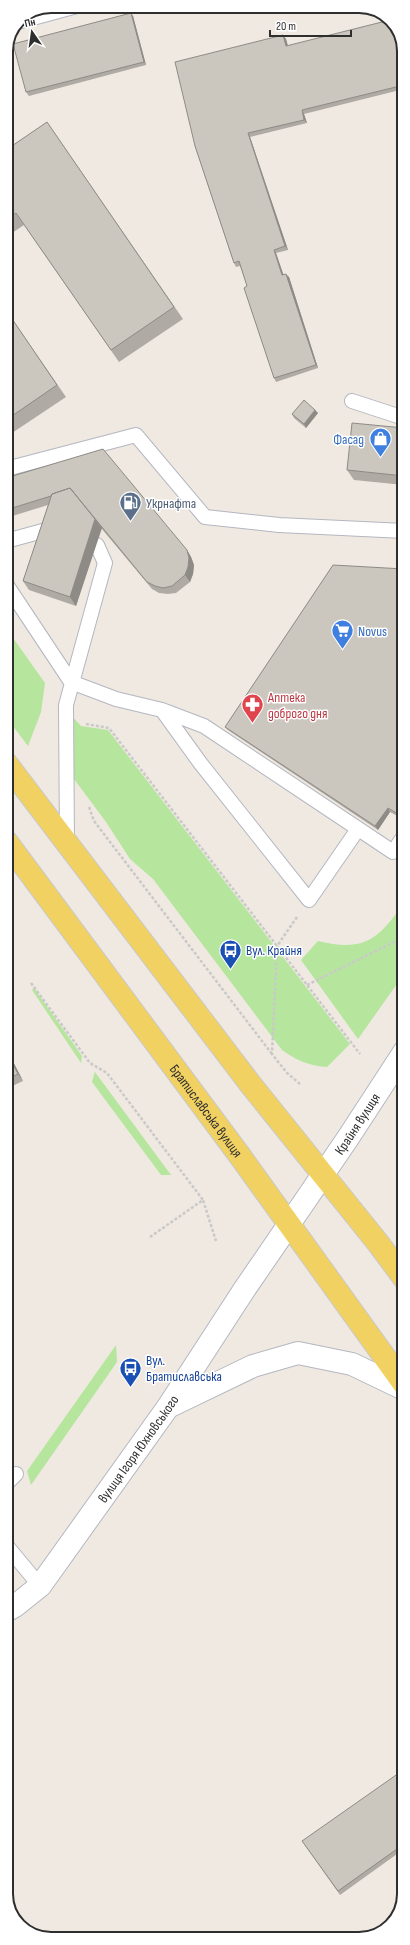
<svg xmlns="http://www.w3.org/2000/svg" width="410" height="1945" font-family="'Sofia Sans Condensed',sans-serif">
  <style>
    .green { fill: #b6e59e }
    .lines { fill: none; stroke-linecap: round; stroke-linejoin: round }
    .service-casing { stroke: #b4b7c1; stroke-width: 16 }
    .tertiary-casing { stroke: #b4b7c1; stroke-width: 24 }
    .primary-casing { stroke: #c9c9c9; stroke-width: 24 }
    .path { stroke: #c9c9c9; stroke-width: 2.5; stroke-dasharray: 3 2; stroke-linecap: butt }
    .service { stroke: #fff; stroke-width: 14 }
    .tertiary { stroke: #fff; stroke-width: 22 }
    .primary { stroke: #f2d163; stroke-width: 22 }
    .wall { fill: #afaba4 }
    .shaded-wall { fill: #8e8b86 }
    .building { fill: #cbc7bf; stroke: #8e8b86 }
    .labels { text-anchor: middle; stroke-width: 3; stroke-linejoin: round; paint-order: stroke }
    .shop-label { font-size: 14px; fill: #366cbe; stroke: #fff; text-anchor: end }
    .service-label { font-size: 14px; fill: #4e5e75; stroke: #fff; text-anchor: start }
    .health-label { font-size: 14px; fill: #be3a42; stroke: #fff; text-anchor: start }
    .transit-label { font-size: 14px; fill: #164399; stroke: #fff; text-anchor: start }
    .street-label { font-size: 14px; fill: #2e2e2e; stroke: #fff }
    .rim { fill: none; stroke: #2e2e2e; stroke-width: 2 }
  </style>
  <rect width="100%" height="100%" fill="#efe9e1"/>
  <path class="green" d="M6 628 45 683 41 712 28 746 6 717Z
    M70 714 81 726 108 730 350 1044 327 1067C309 1066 296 1060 282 1050L153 879 130 859 106 822 71 775Z
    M404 902V974L358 1039 301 960 318 941C364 952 379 940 404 902Z
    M34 988 82 1056 81 1063 32 990Z
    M95 1071V1072L171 1175H161L92 1082Z
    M116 1345 117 1362 31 1485 27 1471Z"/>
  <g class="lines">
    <defs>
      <path id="service" d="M18 22 77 6
        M352 401 404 418
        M6 469 136 435 205 517 279 525 404 531
        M6 541 50 529
        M6 584 71 682 116 699 162 710 204 726 393 852 404 836
        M162 710 201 764 309 900 358 829
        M67 844 66 705 105 563 97 545
        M6 1484 16 1474
        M6 1545 40 1586
        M404 1729V1751"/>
      <g id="tertiary">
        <path d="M168 1407 253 1366 298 1353 352 1364 404 1389"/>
        <path id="s1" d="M6 1611 15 1606 40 1586 168 1407 244 1290 348 1138 404 1052"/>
      </g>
      <g id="primary">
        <path d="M6 763 251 1085 378 1243 404 1278"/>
        <path id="s2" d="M6 841 240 1156 404 1384"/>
      </g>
    </defs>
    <use href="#service" class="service-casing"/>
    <use href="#tertiary" class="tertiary-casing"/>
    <use href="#primary" class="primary-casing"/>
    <path class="path" d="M86 724 109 728 277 946 272 1054 287 1073 300 1084
      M89 807 94 821 272 1054
      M297 917 277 946 360 1054
      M31 983 90 1063 107 1073 203 1200
      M307 985 404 937
      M150 1237 203 1200 216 1241"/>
    <use href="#service" class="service"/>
    <use href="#tertiary" class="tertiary"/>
    <use href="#primary" class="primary"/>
  </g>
  <path class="wall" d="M211 6H248L215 12Z
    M133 16 146 65 29 96 26 92Z
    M390 20 393 24 404 69V89L304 114 307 123 250 137 288 250 276 253 283 275 289 277 318 368 276 382 274 378 247 286 240 266 236 267 234 263 195 146 283 35 286 39 288 46Z
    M47 122 183 319 119 362 24 225 6 237V150Z
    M6 310 66 397 6 437Z
    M315 410 318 413 306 428 294 418 292 414Z
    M404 428V485L354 480 347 470Z
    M6 478 187 550 191 557 194 565 193 574 190 582 176 593 168 594 159 593 152 589 101 528 76 606 29 590 23 581 48 505 6 518Z
    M333 565 401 818 390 812 378 830 228 730 225 727Z
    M6 1048 23 1081 6 1089Z
    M404 1780V1849L340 1895 302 1841Z"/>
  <path class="shaded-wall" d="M131 13 133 16 146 65 144 62Z
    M390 20 393 24 404 69V75Z
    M283 35 286 39 289 50 286 46Z
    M302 110 304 114 307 123 304 120Z
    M248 133 250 137 288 250 285 246Z
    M274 250 276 253 285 279 282 275Z
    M286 274 289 277 318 368 316 365Z
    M315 410 318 413 306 428 304 424Z
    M95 519 102 528 76 606 70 597Z
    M187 550 191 557 194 565 193 574 190 582 185 575Z
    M404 806V814L401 818 398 814Z
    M388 808 390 812 378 830 375 826Z
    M6 1048 23 1081 18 1074 6 1051Z"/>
  <path class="building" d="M131 13 144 62 26 92 13 44Z
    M390 20 404 75V85L302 110 304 120 248 133 285 246 274 250 282 275 286 274 316 365 274 378 244 288 247 286 239 261 234 263 195 146 175 62 283 35 286 46Z
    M397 32 404 45V58Z
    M47 122 174 307 111 350 16 213 6 219V150Z
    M6 310 57 385 6 420Z
    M304 400 315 410 304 424 292 414Z
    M352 423 404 428V476L347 470Z
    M103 449 187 550 189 558 188 567 185 575 172 586 163 588 155 586 147 582 70 488 52 494 51 496 6 510V478Z
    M70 488 95 519 70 597 23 581 52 494Z
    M333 565 404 569V806L398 814 388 808 375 826 225 727Z
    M6 1051 18 1074 6 1080Z
    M399 1773 404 1780V1844L338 1891 302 1841Z"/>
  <defs>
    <symbol id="shop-pin" viewBox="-11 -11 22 30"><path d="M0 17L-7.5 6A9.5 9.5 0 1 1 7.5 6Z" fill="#3f7fe0" stroke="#fff"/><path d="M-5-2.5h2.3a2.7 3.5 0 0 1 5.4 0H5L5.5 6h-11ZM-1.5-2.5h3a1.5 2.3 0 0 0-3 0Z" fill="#fff"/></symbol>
    <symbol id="fuel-pin" viewBox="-11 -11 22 30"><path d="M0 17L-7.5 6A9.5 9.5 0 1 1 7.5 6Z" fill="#5c6f8a" stroke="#fff"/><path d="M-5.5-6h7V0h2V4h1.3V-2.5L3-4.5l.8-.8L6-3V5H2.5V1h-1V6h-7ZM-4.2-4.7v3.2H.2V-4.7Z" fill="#fff"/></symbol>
    <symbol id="supermarket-pin" viewBox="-11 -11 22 30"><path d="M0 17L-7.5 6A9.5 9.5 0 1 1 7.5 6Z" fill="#3f7fe0" stroke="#fff"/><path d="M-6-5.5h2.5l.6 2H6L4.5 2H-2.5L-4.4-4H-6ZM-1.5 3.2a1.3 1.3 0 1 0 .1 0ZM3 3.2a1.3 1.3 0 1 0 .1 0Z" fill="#fff"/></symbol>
    <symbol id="pharmacy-pin" viewBox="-11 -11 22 30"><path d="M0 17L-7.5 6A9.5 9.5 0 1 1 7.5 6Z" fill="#e0444e" stroke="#fff"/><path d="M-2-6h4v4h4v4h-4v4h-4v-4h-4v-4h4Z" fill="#fff"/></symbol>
    <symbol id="bus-pin" viewBox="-11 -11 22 30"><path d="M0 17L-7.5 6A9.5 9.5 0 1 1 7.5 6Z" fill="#1a4fb4" stroke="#fff"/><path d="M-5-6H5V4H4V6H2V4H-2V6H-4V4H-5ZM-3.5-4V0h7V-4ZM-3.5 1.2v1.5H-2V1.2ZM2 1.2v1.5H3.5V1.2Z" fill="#fff"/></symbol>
  </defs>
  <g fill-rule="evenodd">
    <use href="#shop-pin" x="368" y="426" width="25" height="34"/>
    <use href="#fuel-pin" x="118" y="490" width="25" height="34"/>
    <use href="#supermarket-pin" x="330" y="618" width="25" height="34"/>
    <use href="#pharmacy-pin" x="240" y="692" width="25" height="34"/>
    <use href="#bus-pin" x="218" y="938" width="25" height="34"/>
    <use href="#bus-pin" x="118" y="1356" width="25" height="34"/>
  </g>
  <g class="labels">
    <g class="shop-label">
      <text x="364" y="444">Фасад</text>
      <text x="358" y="636" text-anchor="start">Novus</text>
    </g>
    <g class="service-label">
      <text x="146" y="508">Укрнафта</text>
    </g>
    <g class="health-label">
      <text x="268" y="702">Аптека<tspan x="268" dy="16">доброго дня</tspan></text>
    </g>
    <g class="transit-label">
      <text x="246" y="955">Вул. Крайня</text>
      <text x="146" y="1365">Вул.<tspan x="146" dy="16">Братиславська</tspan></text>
    </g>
    <g class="street-label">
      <text dy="5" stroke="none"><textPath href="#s2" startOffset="336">Братиславська вулиця</textPath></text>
      <text dy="5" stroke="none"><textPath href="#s1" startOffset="603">Крайня вулиця</textPath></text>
      <text dy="5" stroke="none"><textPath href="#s1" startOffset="211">вулиця Ігоря Юхновського</textPath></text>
    </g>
  </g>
  <path d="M0 0H410V1945H0ZM51 13H359A38 38 0 0 1 397 51V1894A38 38 0 0 1 359 1932H51A38 38 0 0 1 13 1894V51A38 38 0 0 1 51 13Z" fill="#fff" fill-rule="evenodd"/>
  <path class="rim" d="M51 13H359A38 38 0 0 1 397 51V1894A38 38 0 0 1 359 1932H51A38 38 0 0 1 13 1894V51A38 38 0 0 1 51 13Z"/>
  <g transform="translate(32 32) rotate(347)" stroke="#ffffff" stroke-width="3" paint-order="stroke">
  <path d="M0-3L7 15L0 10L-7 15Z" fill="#2e2e2e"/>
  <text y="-6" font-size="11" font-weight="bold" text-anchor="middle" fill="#2e2e2e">Пн</text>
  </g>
  <path d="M270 30v6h81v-6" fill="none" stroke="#2e2e2e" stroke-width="2"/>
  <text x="276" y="30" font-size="12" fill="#2e2e2e" stroke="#ffffff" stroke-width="3" paint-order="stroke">20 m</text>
</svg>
